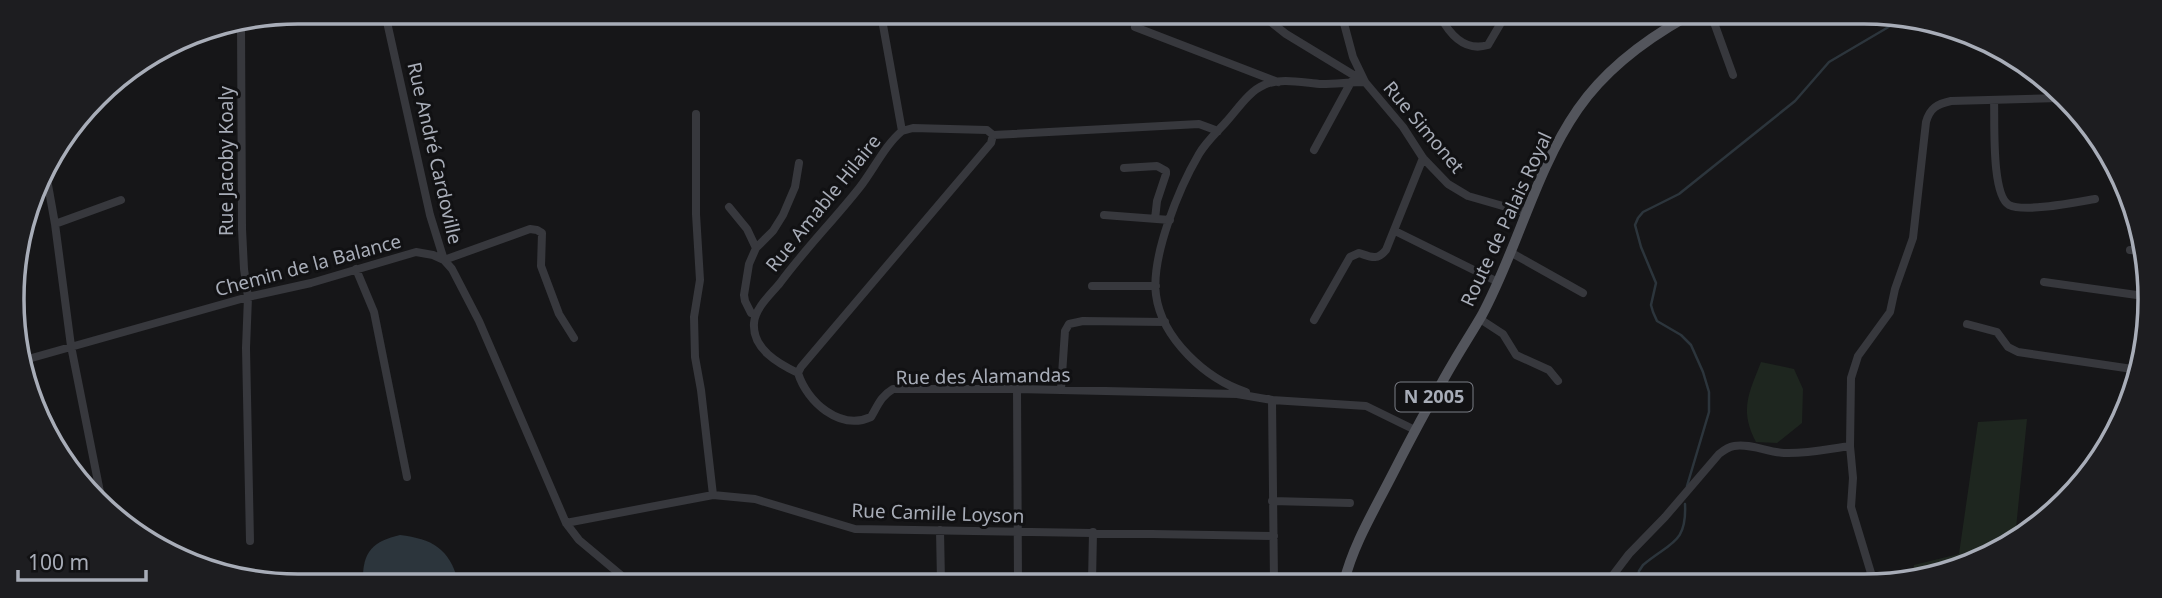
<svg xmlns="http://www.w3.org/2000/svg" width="2162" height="598" font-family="'Noto Sans',sans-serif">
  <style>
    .green { fill: #1e261f }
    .water { fill: #2c353c }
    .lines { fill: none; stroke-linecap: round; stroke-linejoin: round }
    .stream { stroke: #2c353c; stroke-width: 2.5 }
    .minor { stroke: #37383d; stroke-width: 8 }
    .major { stroke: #53555c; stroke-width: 10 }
    .labels { text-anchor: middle; stroke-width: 6; stroke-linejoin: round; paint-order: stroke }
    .shield { fill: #111113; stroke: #7b7e86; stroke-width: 2 }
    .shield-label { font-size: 18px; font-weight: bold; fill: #a8adb8 }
    .street-label { font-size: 19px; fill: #a8adb8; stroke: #111113 }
    .rim { fill: none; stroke: #a8adb8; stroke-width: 3.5 }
  </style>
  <rect width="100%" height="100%" fill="#161618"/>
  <path class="green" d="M1761 362 1794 369 1803 389 1802 423 1777 443 1756 442C1739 410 1749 393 1761 362Z
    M2027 419 2015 538 1989 556 1911 580 1914 565 1959 554 1978 422Z"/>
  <path class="water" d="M400 535C432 539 449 548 458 581H363C362 551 374 541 400 535Z"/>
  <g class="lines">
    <path class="stream" d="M1687 486 1709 412V392L1703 372 1691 345 1681 335 1657 321 1653 312 1651 305 1656 283 1641 247 1635 225 1638 218 1643 212 1679 194 1795 101 1829 62 1897 22 1915 18
      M1637 583 1639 571 1643 565C1670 542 1687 544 1685 504"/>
    <path class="minor" d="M385 13 430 215 444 260 530 229 537 230 542 233 541 266 559 314 574 338
      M881 14 902 131
      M1262 15 1286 34 1365 82
      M1342 16 1353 57 1365 82 1403 127 1423 158 1448 184 1468 196 1527 213
      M1440 16C1450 35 1465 52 1488 45L1505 16
      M1712 17 1733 75
      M241 24 242 229 244 269 248 297 246 348 250 541
      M1135 27 1278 82
      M1994 100C1995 120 1991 195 2009 205 2025 213 2077 202 2095 199
      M696 114V214L700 280 694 317 695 357 701 390 713 495
      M993 135 1199 124 1218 131
      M1314 150 1351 82
      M45 168 55 224 71 346 102 502
      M1124 168 1157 166 1166 171V174L1157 201 1155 219
      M729 207 747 229 756 248
      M1104 215 1170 220
      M55 224 121 200
      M1395 231 1498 282
      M2130 250 2144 251
      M1510 252 1583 293
      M356 269 374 312 407 477
      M2044 282 2144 296
      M1092 286H1156
      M756 314 751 313 745 301 744 295 749 264 756 248 773 231 783 215 795 187 799 163
      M1480 319 1503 334 1516 355 1549 370 1558 381
      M1314 320 1350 257 1359 253C1371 257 1377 261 1386 250L1423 158
      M1967 324 1997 332 2008 347 2018 352 2139 370
      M21 361 248 297 311 283 416 252 433 255 444 260 452 269 479 321 566 523 579 540 628 581
      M798 373C779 364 752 349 754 323 755 308 771 294 780 283 805 249 834 220 860 187 874 169 885 145 902 131L913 128 987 130 993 135 991 143 801 367 798 373C807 402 840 431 871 417 878 405 881 396 893 389H1017L1237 394 1272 400 1366 406 1415 430
      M1017 389 1018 582
      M1061 389 1065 331 1069 324 1083 321 1165 322
      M1246 392C1206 379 1162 339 1156 295 1151 256 1179 188 1199 154 1206 142 1217 132 1226 122 1237 110 1249 91 1264 85 1280 77 1305 83 1322 84 1336 84 1351 82 1365 82
      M1268 399 1272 400 1274 582
      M2114 433 2118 425
      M1272 501 1350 503
      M566 523 713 495 755 499 855 529 1274 536
      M940 530 941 582
      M1092 582 1093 532
      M1607 583 1629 554 1665 517 1719 454C1724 450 1728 447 1734 446 1749 443 1768 452 1784 453 1806 454 1828 449 1850 446
      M1874 583 1851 507 1853 478 1850 446 1851 378 1858 356 1890 312 1895 289 1913 238 1926 122C1930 108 1937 104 1951 101L2060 98"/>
    <path class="major" d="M1344 582C1353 546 1372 514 1389 481 1405 450 1421 418 1439 388 1452 363 1468 339 1482 315 1518 248 1535 171 1578 109 1605 70 1645 40 1686 17"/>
  </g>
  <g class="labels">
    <rect class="shield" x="1395.5" y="382.5" width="77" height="29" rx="5"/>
    <g class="shield-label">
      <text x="1434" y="403">N 2005</text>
    </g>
    <g class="street-label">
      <text transform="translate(1424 127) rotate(50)" y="7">Rue Simonet</text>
      <text transform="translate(435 153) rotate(77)" y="7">Rue André Cardoville</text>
      <text transform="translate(226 161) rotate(-90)" y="7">Rue Jacoby Koaly</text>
      <text transform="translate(823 203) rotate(-51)" y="7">Rue Amable Hilaire</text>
      <text transform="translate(1506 219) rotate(-65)" y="7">Route de Palais Royal</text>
      <text transform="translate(308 265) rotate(-15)" y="7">Chemin de la Balance</text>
      <text transform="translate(983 376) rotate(-1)" y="7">Rue des Alamandas</text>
      <text transform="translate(938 513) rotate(2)" y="7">Rue Camille Loyson</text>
    </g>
  </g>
  <path d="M0 0H2162V598H0ZM298 24H1864A274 274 0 0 1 2138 298V300A274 274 0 0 1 1864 574H298A274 274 0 0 1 24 300V298A274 274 0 0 1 298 24Z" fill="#1d1d20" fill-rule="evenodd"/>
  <path class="rim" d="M298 24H1864A274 274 0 0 1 2138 298V300A274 274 0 0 1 1864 574H298A274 274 0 0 1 24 300V298A274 274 0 0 1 298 24Z"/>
  <path d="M18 570v10h128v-10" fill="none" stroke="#a8adb8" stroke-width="3.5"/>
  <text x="28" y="570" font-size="21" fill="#a8adb8" stroke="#111113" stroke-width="5" paint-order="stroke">100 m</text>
</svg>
